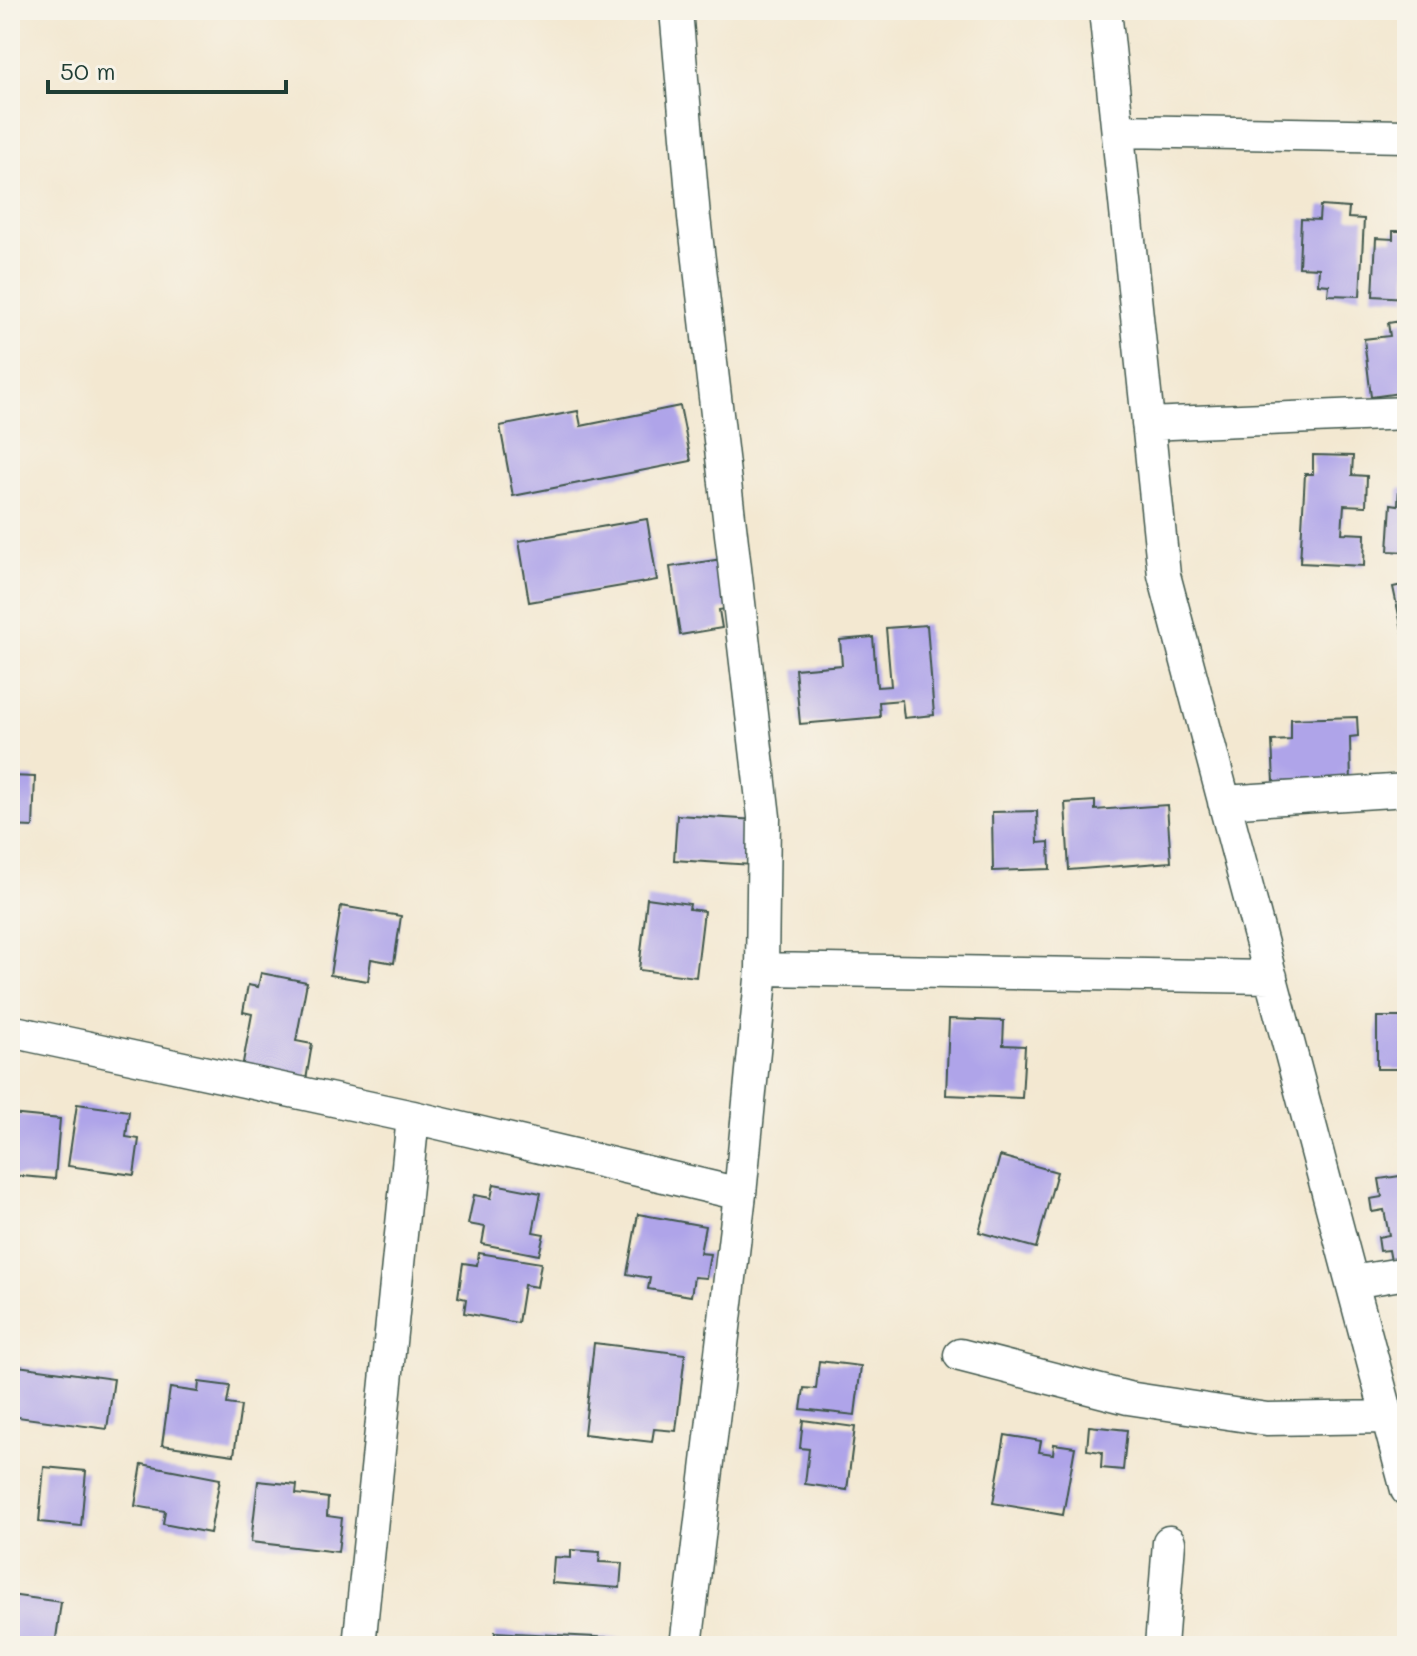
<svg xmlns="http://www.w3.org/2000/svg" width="1417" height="1656" font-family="Mali,sans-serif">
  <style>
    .building { fill: #afa4e9 }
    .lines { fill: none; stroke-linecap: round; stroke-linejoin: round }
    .minor-casing { stroke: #3f574c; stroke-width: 35 }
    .minor { stroke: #fff; stroke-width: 32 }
  </style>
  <rect width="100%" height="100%" fill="#f7f3e8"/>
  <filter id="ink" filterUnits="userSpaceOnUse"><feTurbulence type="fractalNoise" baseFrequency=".0125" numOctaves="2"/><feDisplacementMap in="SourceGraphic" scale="16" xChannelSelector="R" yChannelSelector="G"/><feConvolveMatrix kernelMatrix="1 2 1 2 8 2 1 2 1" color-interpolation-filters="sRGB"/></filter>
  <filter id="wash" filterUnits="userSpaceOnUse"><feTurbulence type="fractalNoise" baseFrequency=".006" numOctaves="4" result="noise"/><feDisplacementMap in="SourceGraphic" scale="32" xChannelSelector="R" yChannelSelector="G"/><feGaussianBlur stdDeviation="1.8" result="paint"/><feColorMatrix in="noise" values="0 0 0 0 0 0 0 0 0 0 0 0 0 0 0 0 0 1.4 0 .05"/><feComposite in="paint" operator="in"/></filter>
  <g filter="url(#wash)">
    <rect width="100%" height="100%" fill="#f3e8d1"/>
    <g id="blocks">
      <path class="building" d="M1320 206 1349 208 1348 218 1364 219 1360 296 1328 295 1329 285 1318 284 1319 268 1299 267 1301 219 1319 220Z
        M1393 231H1407V298L1373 296 1376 238 1393 239Z
        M1407 320V392L1371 397 1364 339 1390 336 1388 323Z
        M680 406 691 461 513 496 500 426 578 411 581 426Z
        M1313 455 1353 456 1352 475 1367 476 1366 506 1344 505 1342 533 1365 534 1364 566 1300 563 1305 474H1313Z
        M1399 488 1407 489V552L1388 551 1391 504 1398 505Z
        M647 519 657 580 529 602 519 541Z
        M722 559 730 608 719 610 722 628 680 635 670 567Z
        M1407 584V638L1404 639 1393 587Z
        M927 625 934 715 904 718 902 700 879 702 880 717 800 724 795 669 842 665 840 640 873 637 877 687 891 686 886 628Z
        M1357 717 1358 736 1350 737 1351 789 1316 781 1274 782 1272 741 1291 740V719Z
        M10 776 35 777 33 827 10 826Z
        M1095 801V810L1167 805 1171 862 1069 870 1065 803Z
        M1037 811 1038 843 1049 842 1050 869 993 871 992 812Z
        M677 815 756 820 753 865 674 860Z
        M647 898 690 904 689 909 704 911 696 977 639 970Z
        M341 906 401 916 394 963 371 959 368 981 330 975Z
        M261 973 307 982 296 1041 312 1044 306 1080 242 1068 252 1014 243 1012 248 985 258 987Z
        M1377 1017H1407V1069H1377Z
        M949 1019 1004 1021 1003 1045 1025 1046 1022 1098 946 1095Z
        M77 1104 129 1111 126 1137 139 1139 134 1175 68 1166Z
        M10 1114 60 1119 55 1179 10 1175Z
        M1000 1156 1057 1172 1036 1248 979 1232Z
        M1407 1175V1265L1392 1267 1389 1250 1380 1251 1378 1237 1389 1235 1384 1210 1372 1212 1370 1199 1382 1197 1379 1179Z
        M494 1184 541 1193 533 1232 544 1234 539 1255 482 1244 485 1227 468 1224 474 1195 491 1198Z
        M638 1214 705 1226 700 1253 710 1254 706 1278 694 1277 691 1296 648 1289 650 1278 627 1274Z
        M479 1253 541 1263 537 1287 524 1285 518 1323 464 1313 466 1299 458 1297 463 1263 477 1265Z
        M594 1343 685 1354 676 1431 654 1429 652 1442 584 1434Z
        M819 1361 861 1366 855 1415 801 1409 804 1388 816 1389Z
        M10 1365 114 1379 107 1429 10 1416Z
        M199 1382 230 1386 227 1404 241 1406 234 1455 162 1445 170 1388 198 1392Z
        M803 1420 855 1427 847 1490 805 1484 809 1449 800 1448Z
        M1089 1426 1127 1430 1123 1470 1101 1468 1102 1452 1087 1450Z
        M1005 1435 1041 1441 1039 1452 1053 1454 1054 1444 1075 1447 1063 1515 993 1503Z
        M142 1464 220 1479 210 1533 163 1524 165 1511 135 1506Z
        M44 1467 86 1471 81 1526 39 1522Z
        M258 1481 297 1485 296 1494 328 1498 327 1516 342 1518 338 1552 251 1542Z
        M571 1550 600 1552 599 1562 622 1563 620 1588 552 1583 554 1557 571 1558Z
        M10 1595 61 1602 55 1646 10 1641Z
        M495 1632 677 1641V1646H494Z"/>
    </g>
  </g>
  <g filter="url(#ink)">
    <use href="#blocks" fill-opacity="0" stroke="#3f574c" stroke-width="2"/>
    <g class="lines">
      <defs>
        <path id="minor" d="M676 10 694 217 764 817 762 969 740 1194 686 1646
          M1105 10 1164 575 1407 1490
          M1118 131 1407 136
          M1148 424 1407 413
          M1224 802 1407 790
          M762 969 1271 977
          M10 1031 413 1117 740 1194
          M1352 1282 1407 1273
          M960 1355 1128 1398 1267 1419 1388 1417
          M359 1646 413 1117
          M1161 1646 1169 1542"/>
      </defs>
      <use href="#minor" class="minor-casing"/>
      <use href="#minor" class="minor"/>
    </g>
  </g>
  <rect width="1417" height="1656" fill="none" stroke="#f7f3e8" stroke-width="40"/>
  <path d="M48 80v12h238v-12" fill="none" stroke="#1f3d34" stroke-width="4"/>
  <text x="60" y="80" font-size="24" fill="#1f3d34" stroke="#f7f3e8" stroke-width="6" paint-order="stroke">50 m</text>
</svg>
